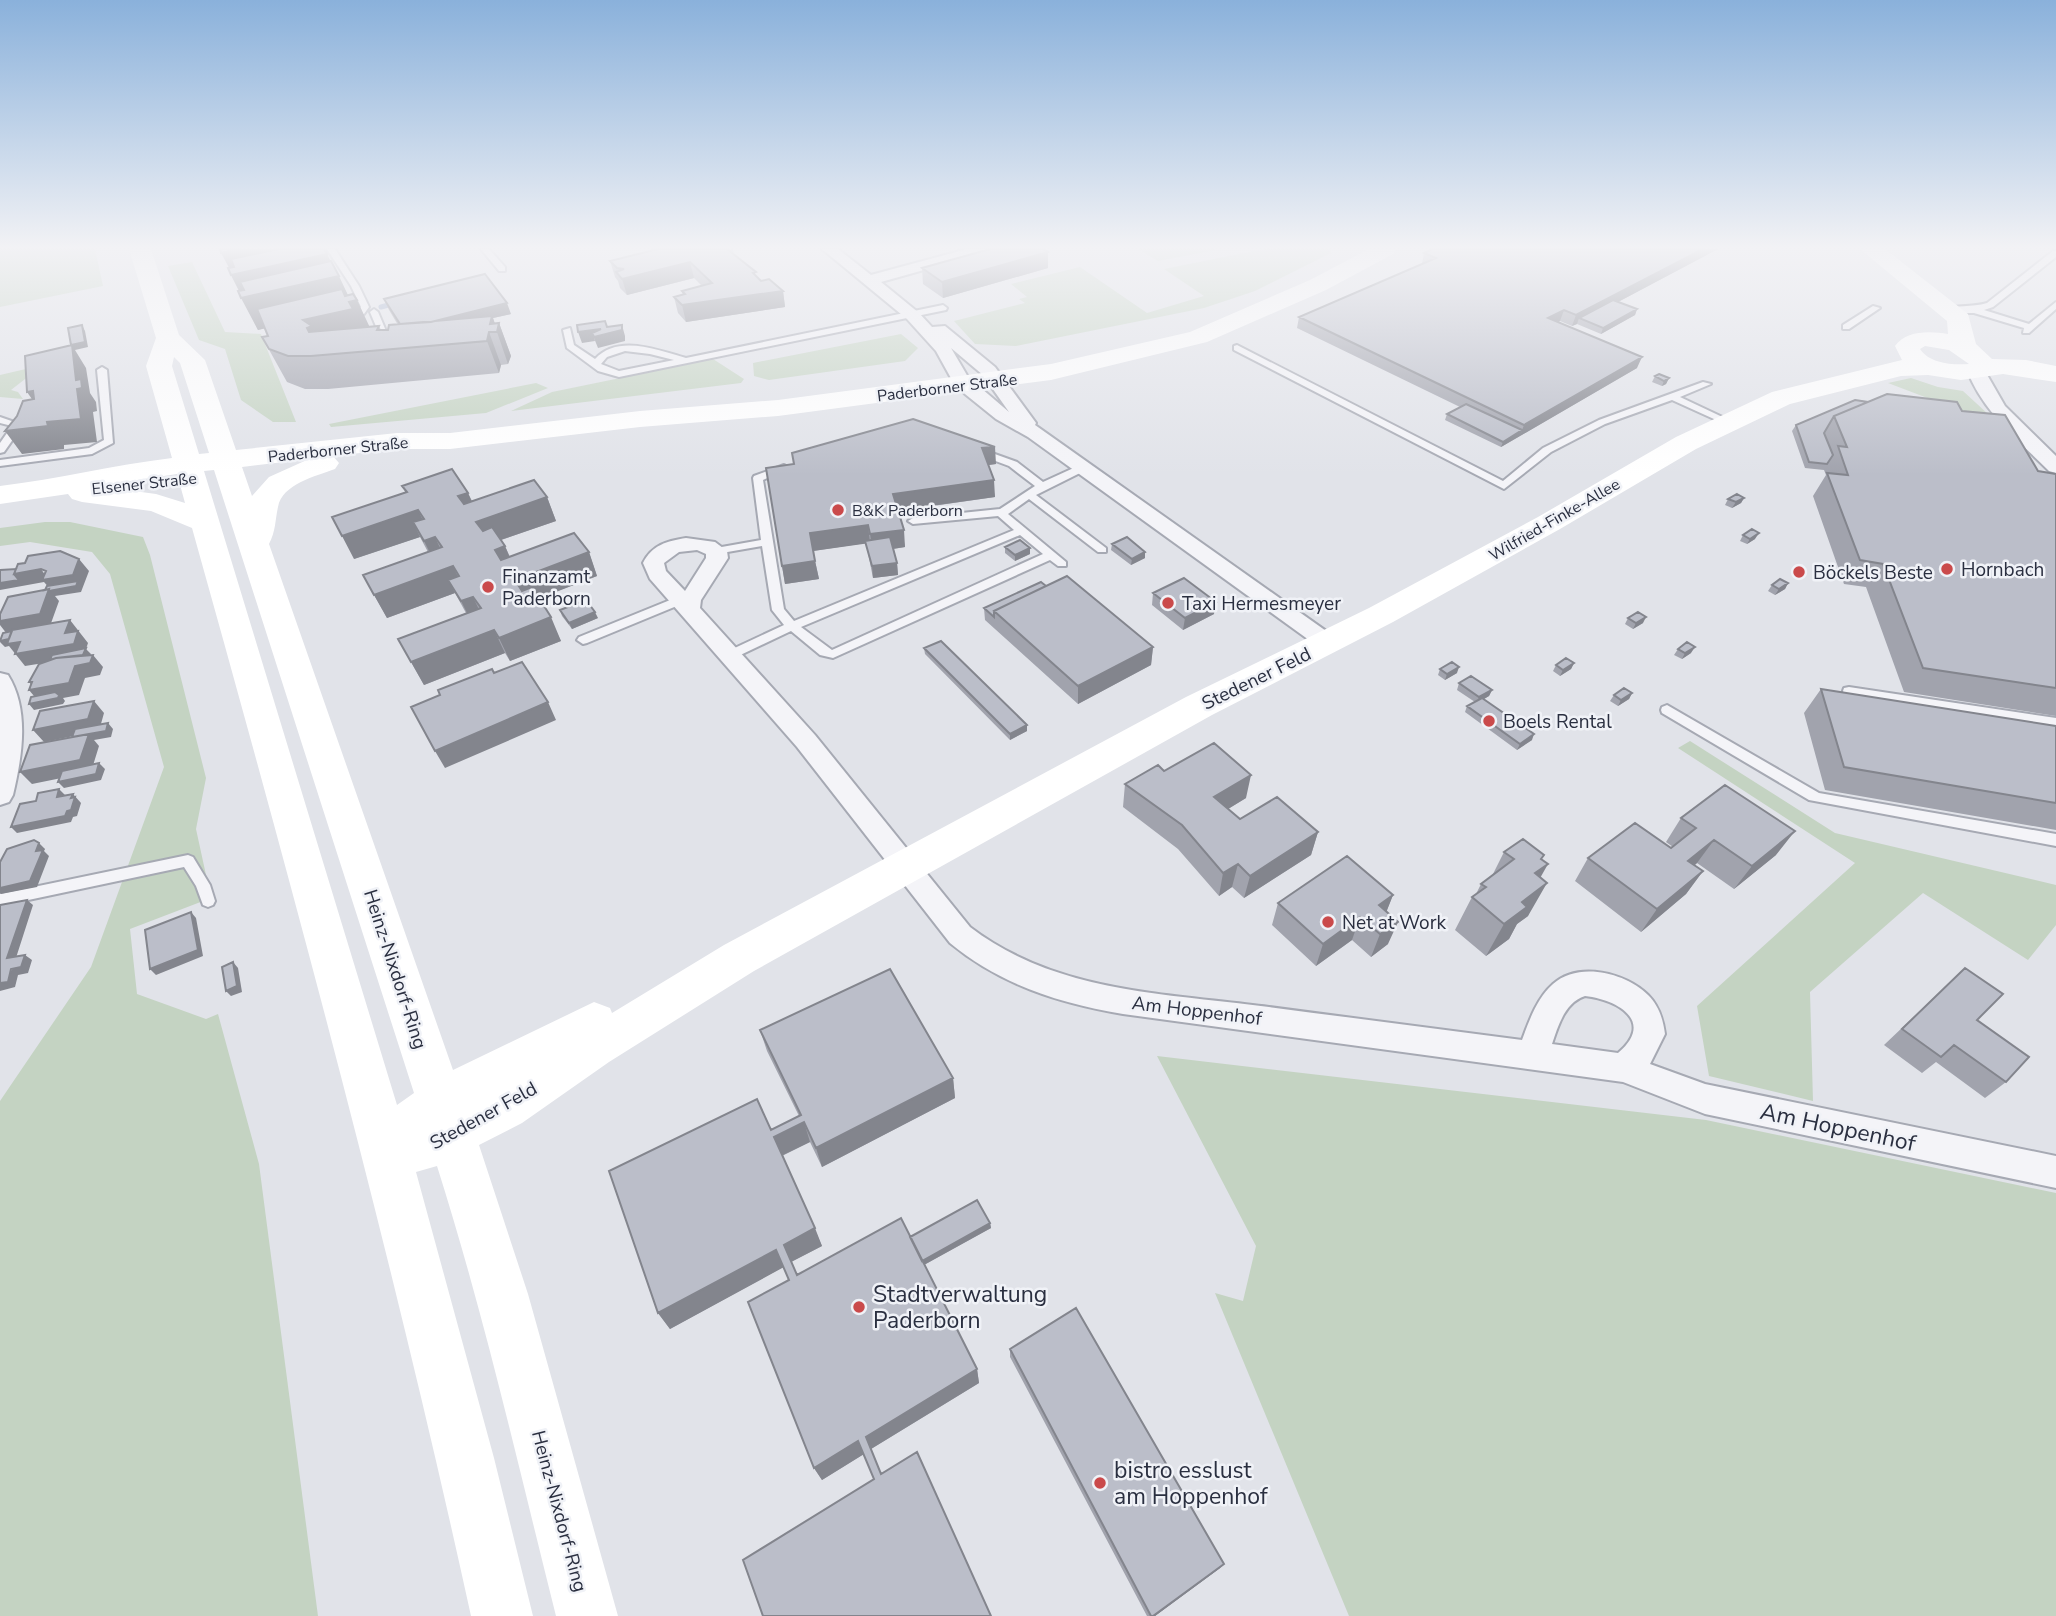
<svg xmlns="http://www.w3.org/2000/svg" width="2056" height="1616" font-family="'Nunito Sans',sans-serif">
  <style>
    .green { fill: #c4d3c2 }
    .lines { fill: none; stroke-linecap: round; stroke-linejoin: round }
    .stream { stroke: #9dacc8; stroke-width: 5 }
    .lane-casing { stroke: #a6a9b3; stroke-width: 4 }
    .street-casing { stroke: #a6a9b3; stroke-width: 4 }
    .lane { fill: #f4f4f8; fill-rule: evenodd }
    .street { fill: #f4f4f8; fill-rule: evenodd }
    .secondary { fill: #fff; fill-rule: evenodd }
    .wall { fill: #a1a3ad }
    .shaded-wall { fill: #83858d }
    .building { fill: #bbbec9; stroke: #83858d; stroke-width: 2 }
    .poi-dot { fill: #ca4a4b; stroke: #f0f2f7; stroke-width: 2.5 }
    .labels { text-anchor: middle; stroke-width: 5; stroke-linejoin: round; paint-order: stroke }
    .far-street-label { font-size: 16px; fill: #2a2f40; stroke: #f0f2f7 }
    .far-poi-label { font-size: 16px; fill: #2a2f40; stroke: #f0f2f7; text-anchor: start }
    .poi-label { font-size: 19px; fill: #2a2f40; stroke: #f0f2f7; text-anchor: start }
    .street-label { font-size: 19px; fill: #2a2f40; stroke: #f0f2f7 }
    .near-street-label { font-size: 23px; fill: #2a2f40; stroke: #f0f2f7 }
    .near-poi-label { font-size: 23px; fill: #2a2f40; stroke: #f0f2f7; text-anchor: start }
  </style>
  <rect width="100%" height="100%" fill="#e1e3e9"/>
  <path class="green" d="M0 249H95L103 286 0 307Z
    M1138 249H1215L1216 250 1158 261Z
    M1264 249H1330L1331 253 1255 291 1204 308 1016 346 975 344 954 321 1025 303 1019 299 1027 297 1011 284 1080 267 1147 313 1204 296 1164 269Z
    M192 262 225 332 261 334 296 422H273L241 400 225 349 199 340 168 266Z
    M901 334 918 348 905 361 769 380 754 376 753 363Z
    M713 359 744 379 741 383 511 411 552 392Z
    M43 365 11 390 18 392 23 399 0 397V375Z
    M1911 378 1938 387 1963 391 2001 426 1888 383Z
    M536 383 548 388 486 413 331 427 329 424Z
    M45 522H70L143 537 150 555 206 778 196 829 211 898 130 929 137 994 206 1019 218 1014 259 1164 318 1616H0V1101L91 967 164 767 110 574 92 552 30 542 0 546V528Z
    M1690 741 1835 833 2056 885V925L2028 960 1923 893 1810 992 1813 1101 1709 1076 1697 1006 1855 863 1678 748Z
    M1157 1056 1706 1120 2056 1193V1616H1349L1215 1293 1243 1301 1256 1246Z"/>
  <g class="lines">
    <path class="stream" d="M381 307 396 303"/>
    <defs>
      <path id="lane" d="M327 249H335L359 286 369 307 364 314 346 321 342 318 361 307 351 286Z
        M481 249H489L505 267V271H499Z
        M2053 251H2056V257L1993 307 1984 310 2029 324 2056 302V309L2029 333H2023L2024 328 1974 313H1947L1943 310C1955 304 1972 308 1987 303Z
        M943 305 947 308 946 310 619 377 598 371 567 348 563 330 570 328 574 345 595 359C618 334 658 350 686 358ZM625 351 650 354 674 360 619 371 601 364 607 357Z
        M1873 306 1880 308 1849 329H1843V325Z
        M374 309 378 312 386 331 385 333 378 331 370 312Z
        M1237 345 1503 481 1543 448 1599 420 1703 382 1711 384 1680 397 1733 422 1725 424 1672 400 1605 424 1551 452 1504 489 1234 350V346Z
        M102 367 107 370 113 443 92 454 0 466V460L89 448 104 440 97 370Z
        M0 417 23 425 4 452 0 453V443L12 426 0 423Z
        M978 448 1017 462 1043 482 1078 466H1086V470L1036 495 1106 548V552H1098L1029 499 1008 514 1066 562V566H1058L1050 560 833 658 820 655 791 631 732 659H724L722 656 724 653 784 625 772 610 762 546 716 554 710 551 716 548 761 540 753 478 754 476 784 465 789 468 763 480 784 609 794 621 1014 530 998 516 913 524 908 521 913 518 1000 509 1035 486 1009 466 974 453 973 451ZM1020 535 1043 554 832 650 801 627Z
        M680 596 684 597V603L587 643 583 644 577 640 579 637Z
        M1849 687 2056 718V728L1844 694 1843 691 1844 688Z
        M1667 705 1819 793 2056 834V846L1809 800 1662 713 1661 710 1662 707Z
        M188 855 193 857 210 885 215 901 213 905 208 907 203 905 196 886 184 867 0 906V894Z"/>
      <path id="street" d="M822 249H838L871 275 967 249H990L988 252 881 282 919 313 932 327 945 326 995 367 1036 423 1035 425 1336 638 1339 643 1336 648 1328 651 1320 648 1028 437 996 419 965 394 952 380 936 351 907 319ZM951 348 983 375 1009 412 968 377Z
        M1976 365 1982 366 2005 406 2056 456V473L2049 471C2018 440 1983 412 1967 370Z
        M686 538 715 542 727 551 728 558 701 600 700 608 815 735 970 927C1056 993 1165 993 1269 1007 1353 1018 1438 1029 1522 1040 1529 1021 1537 998 1553 984 1579 961 1626 973 1648 995 1659 1006 1663 1019 1665 1034L1650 1064 1705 1084 2056 1156V1188L1705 1114 1623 1082 1123 1014C1059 1003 1001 985 950 943L797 747 650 579 643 563C652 545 667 541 686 538ZM697 550 706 554V558L685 591 666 571 664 563 679 552ZM1585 996C1619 1000 1655 1022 1618 1053L1552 1044C1558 1026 1565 1002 1585 996Z
        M0 673 8 675C30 710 22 757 13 795L9 802 0 805Z"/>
    </defs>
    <use href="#lane" class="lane-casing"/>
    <use href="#street" class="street-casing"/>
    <use href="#lane" class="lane"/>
    <use href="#street" class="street"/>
    <path class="secondary" d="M129 249H151L179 335 205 360 236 450 397 433H450L640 411 778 400 1051 364 1190 332 1310 280 1369 249H1396L1393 254 1326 290 1207 342 1051 380 778 416 640 427 450 449H397L333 456 339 463 335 469C316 476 282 484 278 507 275 520 276 531 269 544L453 1070 594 1002 610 1008 612 1013 724 945 1186 697 1369 608 1538 517 1676 437 1772 392 1902 360 1895 346C1906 330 1930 331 1948 334L1947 321 1860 249H1885L1968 314 1976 344 1992 359 2026 360 2056 366V382L2003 374 1961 380 1928 375 1901 376 1790 404 1696 449 1560 529 1393 622 1212 715 754 971 609 1062 522 1123 479 1145 528 1294 618 1616H556C518 1465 484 1314 437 1166L416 1172 494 1458 533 1616H471C391 1250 293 889 192 528L151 511 82 502 72 499 68 494 0 504V486C58 479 114 465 172 458L146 366 156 338ZM1925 346 1949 350 1969 364C1953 365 1930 364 1920 349ZM174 357 180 363 209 453 199 454 172 366ZM309 459 269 477 252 496 242 467ZM214 470 414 1093 397 1105 204 471ZM177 474 185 503 156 494 97 486Z"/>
  </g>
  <path class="wall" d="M733 249 734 255 761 281 783 291 785 307 686 322 678 313 674 297 683 295 682 291 702 286 694 278 627 295 620 288 618 281 615 277 610 261Z
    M1718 249 1618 302 1637 309 1635 315 1601 334 1577 324 1572 326 1560 321 1558 322 1637 368 1501 447 1445 420 1447 414 1460 407 1297 328 1299 317 1422 264 1424 253Z
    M327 254 348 295 357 300 369 327 379 326 381 330H388L398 325 389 310 384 299 511 314 493 318 495 324 499 323 511 356 508 364 501 365 499 373 328 389H305L287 382 262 337 268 336 265 328 258 330 231 275Z
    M922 268H1048L943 298 923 284Z
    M1655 376 1669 378 1666 384 1662 386 1652 382Z
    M1855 400 1962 411 2038 471 2056 474V716L1904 692 1866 587 1844 584 1813 496 1826 475 1824 470 1805 468 1792 431 1796 425Z
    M996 464 988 465 995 497 898 511 905 547 893 549 897 563 898 575 873 578 866 543 813 551 819 579 785 584 766 468Z
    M402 486 468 493 472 501 547 497 556 521 501 540 505 546 510 557 589 552 597 576 539 598 561 641 510 661 505 653 424 685 398 639 466 613 455 593 387 618 363 575 428 552 420 537 354 559 406 493Z
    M1744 498 1741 503 1732 508 1725 505 1728 499Z
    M1743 535 1755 539 1747 544 1740 541Z
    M1112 544 1145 552V558L1131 565 1111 550Z
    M1005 547 1030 548V554L1015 561 1005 553Z
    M1788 583 1785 589 1775 595 1768 591 1772 585Z
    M1046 586 1153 647 1151 665 1078 704 985 620 984 608Z
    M1153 593 1214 614 1183 630 1152 605Z
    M560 610 598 618 572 629 562 616Z
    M1628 618 1643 623 1633 629 1625 624Z
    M924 648 1027 731 1010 740 925 654Z
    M1678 649 1691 653 1682 659 1674 655Z
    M1574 663 1571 669 1560 676 1553 671 1556 665Z
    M1440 669 1457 673 1445 680 1438 675Z
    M1459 683 1492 690 1489 696 1484 699 1532 740 1517 750 1465 712 1467 706 1475 702 1457 690Z
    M1821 689 2056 726V830L1825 790 1804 713Z
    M1632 693 1629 699 1618 706 1610 701 1614 695Z
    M1164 771 1246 798 1228 809 1240 819 1318 832 1311 855 1244 898 1232 887 1219 896 1178 849 1123 807 1125 784Z
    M1681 818 1776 855 1734 889 1697 863 1695 865 1703 871 1686 894 1641 932 1575 881 1588 858 1671 848 1673 847 1666 842Z
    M1504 852 1542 860 1540 877 1528 916 1517 924 1509 939 1486 956 1455 930 1472 897 1476 894 1481 884 1492 876Z
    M1393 895 1386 912 1388 944 1371 957 1352 940 1316 966 1272 925 1278 903Z
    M1965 968 1977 1020 2006 1082 1985 1098 1936 1062 1922 1073 1884 1045Z
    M760 1030 953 1078 955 1098 822 1167 810 1142 782 1156 822 1246 791 1262 797 1275 910 1237 990 1223 991 1228 924 1265 977 1369 979 1383 871 1449 874 1479 864 1454 822 1480 814 1468 789 1280 783 1267 670 1329 658 1313 771 1130 799 1116 767 1051Z
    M1010 1349 1220 1568 1155 1616H1147L1010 1357Z"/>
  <path class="shaded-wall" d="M240 249H322L327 254 337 276H339L351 302 357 300 372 332 320 356 303 320 351 308 258 330 241 298H243L231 275H233L221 253Z
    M1703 249H1718L1584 320 1579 318 1577 324 1572 326 1576 315Z
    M1048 252V268L943 298 942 282Z
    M690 262 694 278 627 295 622 279Z
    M783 291 785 307 686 322 682 305Z
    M507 303 511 314 493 318 497 330 499 323 511 356 508 364 497 332 402 329Z
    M1637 309 1635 315 1601 334 1603 328Z
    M1564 310 1560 321 1544 329 1548 318Z
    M82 325 85 331 88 347 75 350 86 368 90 393 96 402 97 411 93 412 97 442 64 445V449L22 454 5 431 47 422 76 380 71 345Z
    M622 325 625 336V341L598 348 592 333 595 341 582 343 578 332 601 329 609 333Z
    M489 332 501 365 499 373 487 341Z
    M1642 357 1637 368 1520 436 1524 425Z
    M1669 378 1666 384 1662 386 1664 381Z
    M33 391 43 415 27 392Z
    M1522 430 1520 436 1501 447 1503 442Z
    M995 447 996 464 982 466V448Z
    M994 480 995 497 895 511 893 494Z
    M468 493 478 516 468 519 458 496Z
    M547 497 556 521 486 545 476 522Z
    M1744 498 1741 503 1732 508 1736 502Z
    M418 510 429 533 413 522 420 537 354 559 342 536Z
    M868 525 870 543 813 551 810 533Z
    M904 530 905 547 873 552 870 534Z
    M1759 533 1755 539 1747 544 1750 539Z
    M435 537 446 561 436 565 424 541Z
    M505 546 515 570 505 574 495 550Z
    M1030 548V554L1015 561V555Z
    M589 552 597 576 525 604 515 580Z
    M1145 552V558L1131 565 1132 559Z
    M79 559 89 571 81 592 55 596 59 601 50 626 65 633 70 620 88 643 86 649 91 654 88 661 50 662 25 666 9 646 5 647 0 642 7 634 0 625V621L45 591 51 590 44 582 0 590V583L14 574 41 569 48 579Z
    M815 561 819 579 785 584 782 566Z
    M897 563 898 575 873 578 872 566Z
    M453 566 464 590 448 580 455 593 387 618 374 595Z
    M1788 583 1785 589 1775 595 1779 589Z
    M473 597 484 620 473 625 461 601Z
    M1216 602 1214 614 1183 630 1185 618Z
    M595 612 598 618 572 629 569 623Z
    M551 617 561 641 510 661 499 638Z
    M1646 617 1643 623 1633 629 1636 623Z
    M494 630 505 653 424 685 411 662Z
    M1153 647 1151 665 1078 704V686Z
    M1695 647 1691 653 1682 659 1685 653Z
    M93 655 103 667 100 675 85 678 79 695 63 698 65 701 63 704 34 710 29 704 39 702 29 690 35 689 29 682 75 666Z
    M1574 663 1571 669 1560 676 1563 670Z
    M1459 667 1457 673 1445 680 1447 674Z
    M1492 690 1489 696 1477 703 1479 697Z
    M1632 693 1629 699 1618 706 1621 700Z
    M94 701 104 713 99 731 44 742 33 730Z
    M548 702 556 720 445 768 435 751Z
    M108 723 113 729 111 737 94 740 99 746 91 772 32 784 20 772 72 737Z
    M1027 725V731L1010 740V734Z
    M1534 734 1532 740 1517 750 1520 744Z
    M99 763 105 769 101 780 64 788 58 782Z
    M1251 775 1246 798 1210 820 1214 797Z
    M59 789 65 795 57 797Z
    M73 794 81 803 77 816 73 817 71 822 17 833 11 827Z
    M1795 831 1776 855 1734 889 1752 866Z
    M1318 832 1311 855 1244 898 1250 876Z
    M1714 840 1697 863 1672 884 1688 861Z
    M39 843 45 849 44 851 49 856 37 887 1 894 0 893V888L36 851Z
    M1238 864 1232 887 1219 896 1223 873Z
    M1548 864 1530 896 1547 883 1528 916 1517 924 1509 939 1486 956 1504 924 1535 873Z
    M1703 871 1686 894 1641 932 1657 909Z
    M1393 895 1384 918 1370 928 1379 905Z
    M27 900 33 905 14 964 7 958Z
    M191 912 196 918 203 956 156 975 150 969Z
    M1360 917 1352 940 1316 966 1323 944Z
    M1398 922 1388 944 1371 957 1380 934Z
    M25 955 32 960 28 973 18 975 15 987 0 991V983Z
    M233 962 238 968 242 992 231 996 226 991Z
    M953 1078 955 1098 822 1167 816 1148Z
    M804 1122 810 1142 781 1156 774 1137Z
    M990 1223 991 1228 922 1266 921 1262Z
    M815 1228 822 1246 791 1262 784 1245Z
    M776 1250 784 1267 670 1329 658 1313Z
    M977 1369 979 1383 871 1449 866 1437Z
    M858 1441 864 1454 822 1480 814 1468Z
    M1224 1564 1220 1568 1155 1616H1153Z"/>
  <path class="building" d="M220 249H240L221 253Z
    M278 249H324L327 254 231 275 228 268 234 267 231 259Z
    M658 249H727L756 272 753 273 761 281 769 279 783 291 682 305 674 297 685 294 682 291 712 283 690 262 622 279 616 272 624 269 617 268 610 261Z
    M990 249H1043L1048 252 942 282 922 268Z
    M1432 249H1703L1576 315 1564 310 1548 318 1642 357 1524 425 1299 317 1436 258 1424 253Z
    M331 261 339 276 241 298 238 291 244 290 240 282Z
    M485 274 507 303 431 322 400 324 384 299Z
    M342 289 345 296 353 294 357 300 349 302 353 309 303 320 312 326 307 328 309 332 379 326 377 330H388L389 325 492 316 490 324 499 323 497 332H489L487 341 311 356H288L269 349 262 337 268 336 257 309Z
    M1613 300 1637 309 1603 328 1579 318Z
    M605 321 607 327 622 325V330L594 337 592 333 601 329 578 332 577 325Z
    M82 325 85 342 71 345 68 328Z
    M72 345 76 380 81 379 82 388 77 389 81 419 47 422 48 426 5 431 17 416 23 401 34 399 33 391 27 392 25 356Z
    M1659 374 1669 378 1664 381 1655 376Z
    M1887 394 1957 402 1962 411 2005 415 2038 471 2056 474V688L1923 668 1883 564 1860 560 1827 473 1848 475 1838 446 1847 447 1834 416Z
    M1855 400 1868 402 1834 416 1824 433 1833 455 1827 464 1809 462 1796 425Z
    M1466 404 1522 430 1503 442 1447 414Z
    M913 419 995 447 982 448 994 480 893 494 904 530 870 534 868 525 810 533 815 561 782 566 766 468 794 464 792 453Z
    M452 469 468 493 458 496 464 504 534 480 547 497 476 522 483 531 492 527 505 546 495 550 501 560 574 533 589 552 515 580 522 591 532 587 551 617 499 638 494 630 411 662 398 639 481 608 473 597 461 601 448 580 459 576 453 566 374 595 363 575 442 547 435 537 424 541 413 522 424 519 418 510 342 536 332 517 407 492 402 486Z
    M1737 494 1744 498 1736 502 1728 499Z
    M1752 529 1759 533 1750 539 1743 535Z
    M890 537 897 563 872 566 865 541Z
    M1127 537 1145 552 1132 559 1112 544Z
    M1020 540 1030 548 1015 555 1005 547Z
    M60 551 79 559 73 575 42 580 46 571 41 569 14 574 18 564 25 563 28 556Z
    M16 569 14 574 19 580 0 583V570Z
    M1067 576 1153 647 1078 686 994 611Z
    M1184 578 1216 602 1185 618 1153 593Z
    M1780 579 1788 583 1779 589 1772 585Z
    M78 581 76 586 49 591V589L45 590 47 586Z
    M1041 582 1046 586 994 611V617L984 608Z
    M49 589 40 614 0 621V614L8 597Z
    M586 600 595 612 569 623 560 610Z
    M1638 612 1646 617 1636 623 1628 618Z
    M70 620 65 633 78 631 74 644 15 654 20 642 7 644 12 630Z
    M12 631 9 639 0 641 3 633Z
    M941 641 1027 725 1010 734 924 648Z
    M1687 642 1695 647 1685 653 1678 649Z
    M86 648 83 655 56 658 50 660 52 655Z
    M93 655 90 663 75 666 69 683 29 690 32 682H29L39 664 56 658Z
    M1566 658 1574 663 1563 670 1556 665Z
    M522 662 548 702 435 751 411 707 440 695 438 690 492 669 494 673Z
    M1452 662 1459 667 1447 674 1440 669Z
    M1471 676 1492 690 1479 697 1459 683Z
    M1624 688 1632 693 1621 700 1614 695Z
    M1821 689 2056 726V803L1844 767Z
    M55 692 59 695 58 698 29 704 31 697Z
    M1482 698 1534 734 1520 744 1467 706Z
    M94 701 88 719 33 730 40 711Z
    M108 723 106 731 72 737 75 729Z
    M89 734 80 760 20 772 30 745Z
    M1214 743 1251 775 1214 797 1240 819 1277 797 1318 832 1250 876 1238 864 1223 873 1182 825 1125 784 1158 765 1164 771Z
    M99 763 96 774 58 782 62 771Z
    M1725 785 1795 831 1752 866 1714 840 1688 861 1703 871 1657 909 1588 858 1635 823 1671 848 1696 828 1681 818Z
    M59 789 57 797 73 794 71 798 75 797 71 810 67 811 65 816 11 827 20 804 36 801 38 793Z
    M1523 839 1544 855 1541 859 1548 864 1535 873 1547 883 1522 902 1527 907 1504 924 1472 897 1486 887 1481 884 1514 859 1504 852Z
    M34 840 39 843 36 851 43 850 30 881 0 888V862L7 849Z
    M1347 856 1393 895 1379 905 1398 922 1380 934 1360 917 1323 944 1278 903Z
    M27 900 7 958 25 955 21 967 11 969 8 982 0 983V905Z
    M191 912 198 950 150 969 145 930Z
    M233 962 237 986 226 991 222 967Z
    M1965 968 2003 994 1977 1020 2029 1057 2006 1082 1954 1045 1941 1057 1902 1029Z
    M890 969 953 1078 816 1148 804 1122 774 1137 815 1228 784 1245 797 1275 901 1218 977 1369 866 1437 881 1474 917 1452 991 1616H763L743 1560 874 1479 858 1441 814 1468 748 1302 789 1280 776 1250 658 1313 609 1171 757 1099 771 1130 801 1115 760 1030Z
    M977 1200 990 1223 922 1261 910 1237Z
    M1076 1308 1224 1564 1153 1616H1151L1010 1349Z"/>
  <linearGradient id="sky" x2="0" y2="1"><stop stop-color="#8ab1db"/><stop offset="0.52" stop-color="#f2f2f5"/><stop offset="1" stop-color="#f2f2f5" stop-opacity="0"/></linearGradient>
  <rect width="2056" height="475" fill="url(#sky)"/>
  <g class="poi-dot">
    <circle cx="838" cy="510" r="7"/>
    <circle cx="1947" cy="569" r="7"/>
    <circle cx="1799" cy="572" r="7"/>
    <circle cx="488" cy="587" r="7"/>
    <circle cx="1168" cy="603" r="7"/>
    <circle cx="1489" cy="721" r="7"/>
    <circle cx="1328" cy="922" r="7"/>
    <circle cx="859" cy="1307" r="7"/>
    <circle cx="1100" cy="1483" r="7"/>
  </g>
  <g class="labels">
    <g class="far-street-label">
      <text transform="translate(947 387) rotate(-7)" y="6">Paderborner Straße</text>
      <text transform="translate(338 449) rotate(-6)" y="6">Paderborner Straße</text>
      <text transform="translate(144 483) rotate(-6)" y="6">Elsener Straße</text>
      <text transform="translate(1554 519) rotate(-30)" y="6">Wilfried-Finke-Allee</text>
    </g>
    <g class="far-poi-label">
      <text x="852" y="516">B&amp;K Paderborn</text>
    </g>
    <g class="poi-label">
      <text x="1961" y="576">Hornbach</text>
      <text x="1813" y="579">Böckels Beste</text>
      <text x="502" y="583">Finanzamt<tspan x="502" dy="22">Paderborn</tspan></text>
      <text x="1182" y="610">Taxi Hermesmeyer</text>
      <text x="1503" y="728">Boels Rental</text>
      <text x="1342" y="929">Net at Work</text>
    </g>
    <g class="street-label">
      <text transform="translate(1256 678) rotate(-26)" y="7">Stedener Feld</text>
      <text transform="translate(396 969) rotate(72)" y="7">Heinz-Nixdorf-Ring</text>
      <text transform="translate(1197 1010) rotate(7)" y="7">Am Hoppenhof</text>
      <text transform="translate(483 1115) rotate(-29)" y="7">Stedener Feld</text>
      <text transform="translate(560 1511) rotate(75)" y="7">Heinz-Nixdorf-Ring</text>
    </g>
    <g class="near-street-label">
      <text transform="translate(1838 1127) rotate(12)" y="8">Am Hoppenhof</text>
    </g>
    <g class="near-poi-label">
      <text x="873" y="1302">Stadtverwaltung<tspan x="873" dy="26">Paderborn</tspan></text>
      <text x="1114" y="1478">bistro esslust<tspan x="1114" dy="26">am Hoppenhof</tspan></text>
    </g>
  </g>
</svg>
